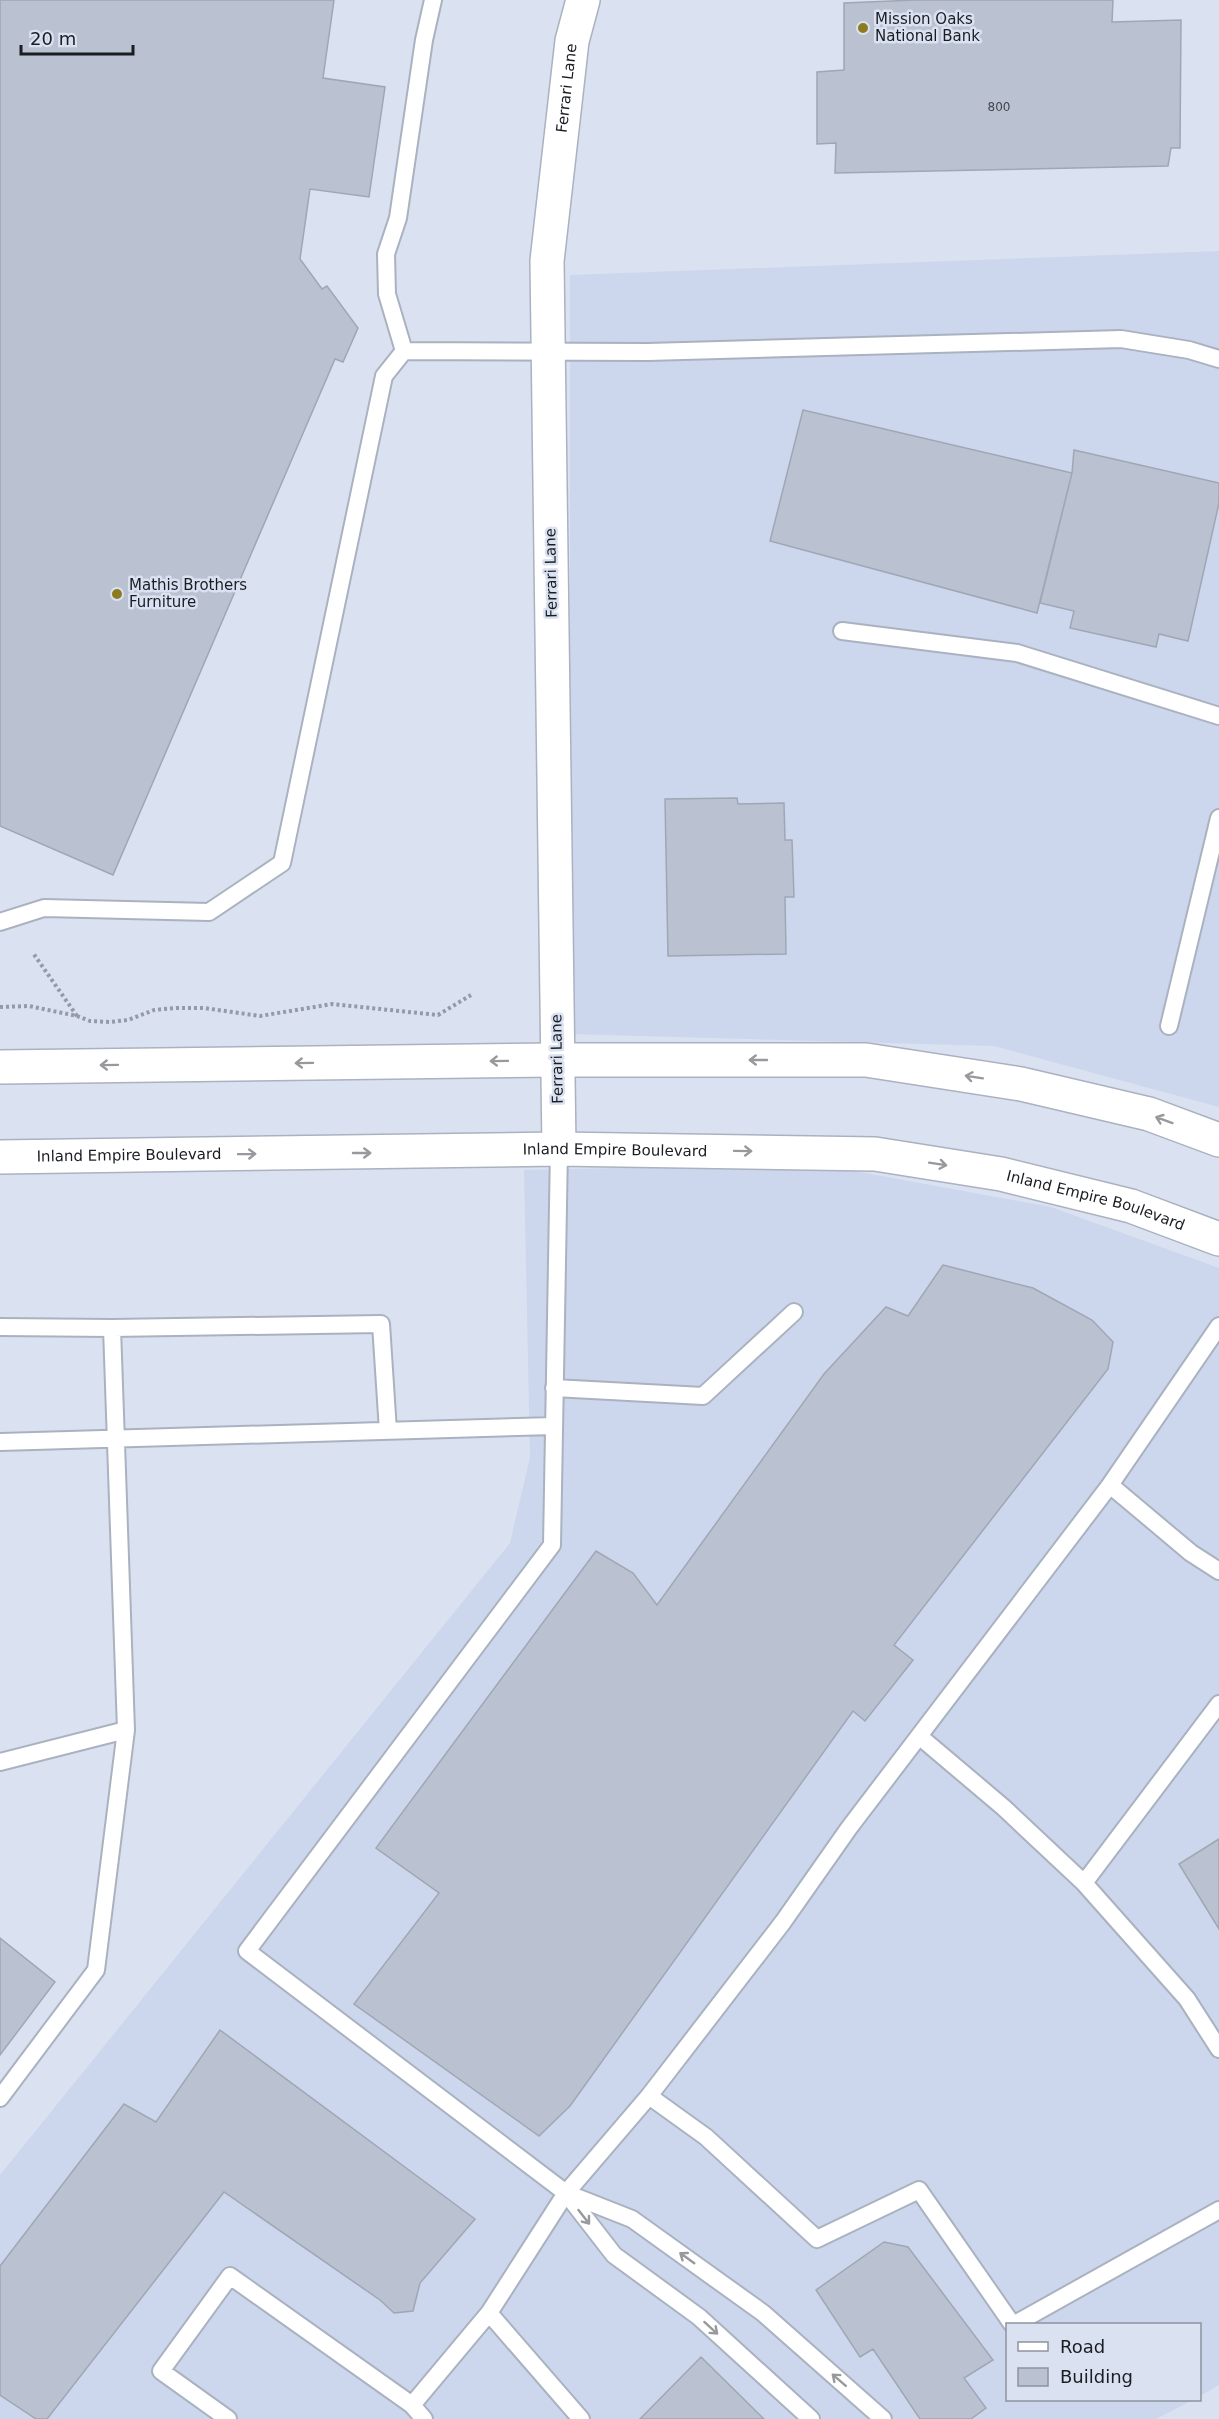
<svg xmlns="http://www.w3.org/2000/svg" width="1219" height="2419" font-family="'DejaVu Sans',sans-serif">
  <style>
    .built { fill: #ccd7ed }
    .building { fill: #bac1d0; stroke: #9fa7b5; stroke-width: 1.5 }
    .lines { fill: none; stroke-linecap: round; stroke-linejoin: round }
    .service-casing { stroke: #aab2c0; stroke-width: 20 }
    .tertiary-casing { stroke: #aab2c0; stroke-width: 36 }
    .secondary-casing { stroke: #aab2c0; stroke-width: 36 }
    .path { stroke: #949aa6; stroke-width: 4; stroke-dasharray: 3 3; stroke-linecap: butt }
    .service { stroke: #fff; stroke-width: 16 }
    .tertiary { stroke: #fff; stroke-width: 33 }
    .secondary { stroke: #fff; stroke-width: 33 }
    .oneway { stroke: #98999c }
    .poi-dot { fill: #8c7b21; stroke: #dae2f2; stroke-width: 2 }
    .labels { text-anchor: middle; stroke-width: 5; stroke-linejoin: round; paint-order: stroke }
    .number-label { font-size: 12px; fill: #42464e }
    .poi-label { font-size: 15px; fill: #1a1d22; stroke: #dae2f2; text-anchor: start }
    .street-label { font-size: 15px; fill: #1a1d22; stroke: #dae2f2 }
  </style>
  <rect width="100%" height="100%" fill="#dae2f2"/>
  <path class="built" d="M1219 251V1107L994 1046 570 1034V275Z
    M816 1164 1051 1207 1219 1268V2385L1200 2396V2324H1008V2400H1193L1156 2419H0V2175L510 1543 530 1457 524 1170Z"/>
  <path class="building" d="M0 0H334L323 78 385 87 369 197 310 189 300 259 322 289 327 286 358 328 343 362 335 359 113 875 0 826Z
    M915 0H1113L1112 22 1181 20 1180 148H1171L1168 166 835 173 836 143 817 144V72L844 70V3Z
    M803 410 1072 473 1037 613 770 541Z
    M1074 450 1219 483V503L1188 641 1159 634 1156 647 1070 628 1074 611 1040 603 1072 473Z
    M737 798 738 804 784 803 785 840H792L794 897H785L786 954 668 956 665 799Z
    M943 1265 1033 1288 1092 1320 1113 1342 1108 1369 894 1645 913 1660 865 1721 853 1711 570 2106 539 2136 354 2004 439 1893 376 1848 596 1551 633 1573 657 1605 824 1374 886 1307 908 1316Z
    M1219 1839V1929L1179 1864Z
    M0 1938 55 1982 0 2055Z
    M220 2030 475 2219 420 2283 413 2311 394 2313 380 2300 224 2192 47 2419H36L0 2395V2266L124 2104 156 2122Z
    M884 2242 908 2247 993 2360 964 2378 986 2408 971 2419H920L873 2349 860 2357 816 2290Z
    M701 2357 764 2419H640Z"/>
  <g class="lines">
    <defs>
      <path id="service" d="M404 351 387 294 386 254 398 218 424 40 433 0
        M842 631 1017 653 1219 716
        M0 922 44 908 209 912 282 863 384 376 404 351 648 352 1121 339 1189 350 1219 359
        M1169 1026 1219 818
        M559 1149 552 1545 247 1951 566 2193
        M0 1327 112 1328
        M554 1388 703 1396 794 1312
        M0 1442 554 1426
        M1110 1485 1191 1553 1219 1571
        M1219 1704 1084 1883 1187 1999 1219 2049
        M919 1736 1003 1807 1084 1883
        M0 1762 126 1730 112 1328 381 1324 388 1431
        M0 2098 96 1970 126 1730
        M489 2313 581 2419
        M1012 2324 919 2190 817 2239 706 2137 649 2096 783 1922 849 1828 1110 1485 1219 1326
        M1015 2324 1219 2210
        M412 2405 489 2313 566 2193 649 2096
        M228 2419 161 2371 230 2276 412 2405 424 2419
        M811 2419 699 2317 614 2255 566 2193 632 2219 763 2313 883 2419"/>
      <g id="tertiary">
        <path id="s1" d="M559 1149 547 261 572 41 583 0"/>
      </g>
      <g id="secondary">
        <path d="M0 1067 557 1060H866L1021 1084 1149 1114 1219 1140"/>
        <path id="s2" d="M0 1157 559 1149 875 1154 1001 1174 1131 1206 1219 1239"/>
      </g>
    </defs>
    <use href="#service" class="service-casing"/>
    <use href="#tertiary" class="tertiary-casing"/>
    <use href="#secondary" class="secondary-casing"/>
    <path class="path" d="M0 1007 29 1006 77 1016 33 953
      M77 1016 90 1021 110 1022 128 1020 154 1010 176 1008H204L260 1016 332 1004 438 1015 471 995"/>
    <use href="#service" class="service"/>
    <use href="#tertiary" class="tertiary"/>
    <use href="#secondary" class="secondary"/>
  </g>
  <defs><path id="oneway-shaft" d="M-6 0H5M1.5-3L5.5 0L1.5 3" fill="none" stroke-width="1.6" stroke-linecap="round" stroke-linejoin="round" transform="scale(1.5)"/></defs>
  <g class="oneway">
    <use href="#oneway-shaft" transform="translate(758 1060) rotate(-180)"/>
    <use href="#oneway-shaft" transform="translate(499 1061) rotate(179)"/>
    <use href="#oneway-shaft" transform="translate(304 1063) rotate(179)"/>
    <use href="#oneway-shaft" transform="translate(109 1065) rotate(179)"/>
    <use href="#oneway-shaft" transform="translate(974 1077) rotate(-171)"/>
    <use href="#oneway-shaft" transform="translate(1164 1120) rotate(-160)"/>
    <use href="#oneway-shaft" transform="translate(743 1151) rotate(1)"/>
    <use href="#oneway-shaft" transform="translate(362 1153)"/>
    <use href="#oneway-shaft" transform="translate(247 1154) rotate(-1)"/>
    <use href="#oneway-shaft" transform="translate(938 1164) rotate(9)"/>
    <use href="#oneway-shaft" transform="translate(584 2217) rotate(52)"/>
    <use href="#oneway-shaft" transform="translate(687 2258) rotate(-144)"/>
    <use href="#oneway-shaft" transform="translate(711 2328) rotate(42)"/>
    <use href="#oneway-shaft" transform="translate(839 2380) rotate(-139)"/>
  </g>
  <g class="poi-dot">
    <circle cx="863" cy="28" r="6"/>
    <circle cx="117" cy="594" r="6"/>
  </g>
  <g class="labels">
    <g class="number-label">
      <text x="999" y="111">800</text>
    </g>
    <g class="poi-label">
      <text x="875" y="24">Mission Oaks<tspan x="875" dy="17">National Bank</tspan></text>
      <text x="129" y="590">Mathis Brothers<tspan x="129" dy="17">Furniture</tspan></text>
    </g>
    <g class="street-label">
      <text dy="5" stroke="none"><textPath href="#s1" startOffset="1062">Ferrari Lane</textPath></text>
      <text transform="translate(551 573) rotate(-91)" y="5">Ferrari Lane</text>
      <text transform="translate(557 1059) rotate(-91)" y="5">Ferrari Lane</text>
      <text dy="5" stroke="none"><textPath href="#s2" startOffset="615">Inland Empire Boulevard</textPath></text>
      <text dy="5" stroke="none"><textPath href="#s2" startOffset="129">Inland Empire Boulevard</textPath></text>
      <text dy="5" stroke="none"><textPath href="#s2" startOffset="1101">Inland Empire Boulevard</textPath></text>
    </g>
  </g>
  <rect x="1006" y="2323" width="195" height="78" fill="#dae2f2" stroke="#8d939f" stroke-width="1.5"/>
  <rect x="1018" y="2342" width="30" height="9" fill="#ffffff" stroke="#8d939f" stroke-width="1.5"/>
  <text x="1060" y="2353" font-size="18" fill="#1a1d22">Road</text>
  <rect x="1018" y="2368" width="30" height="18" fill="#bac1d0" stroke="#8d939f" stroke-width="1.5"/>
  <text x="1060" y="2383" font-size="18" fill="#1a1d22">Building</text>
  <path d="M21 45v9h112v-9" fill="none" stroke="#1a1d22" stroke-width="3"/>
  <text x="30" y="45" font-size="18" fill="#1a1d22" stroke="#dae2f2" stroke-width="4.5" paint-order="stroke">20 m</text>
</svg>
